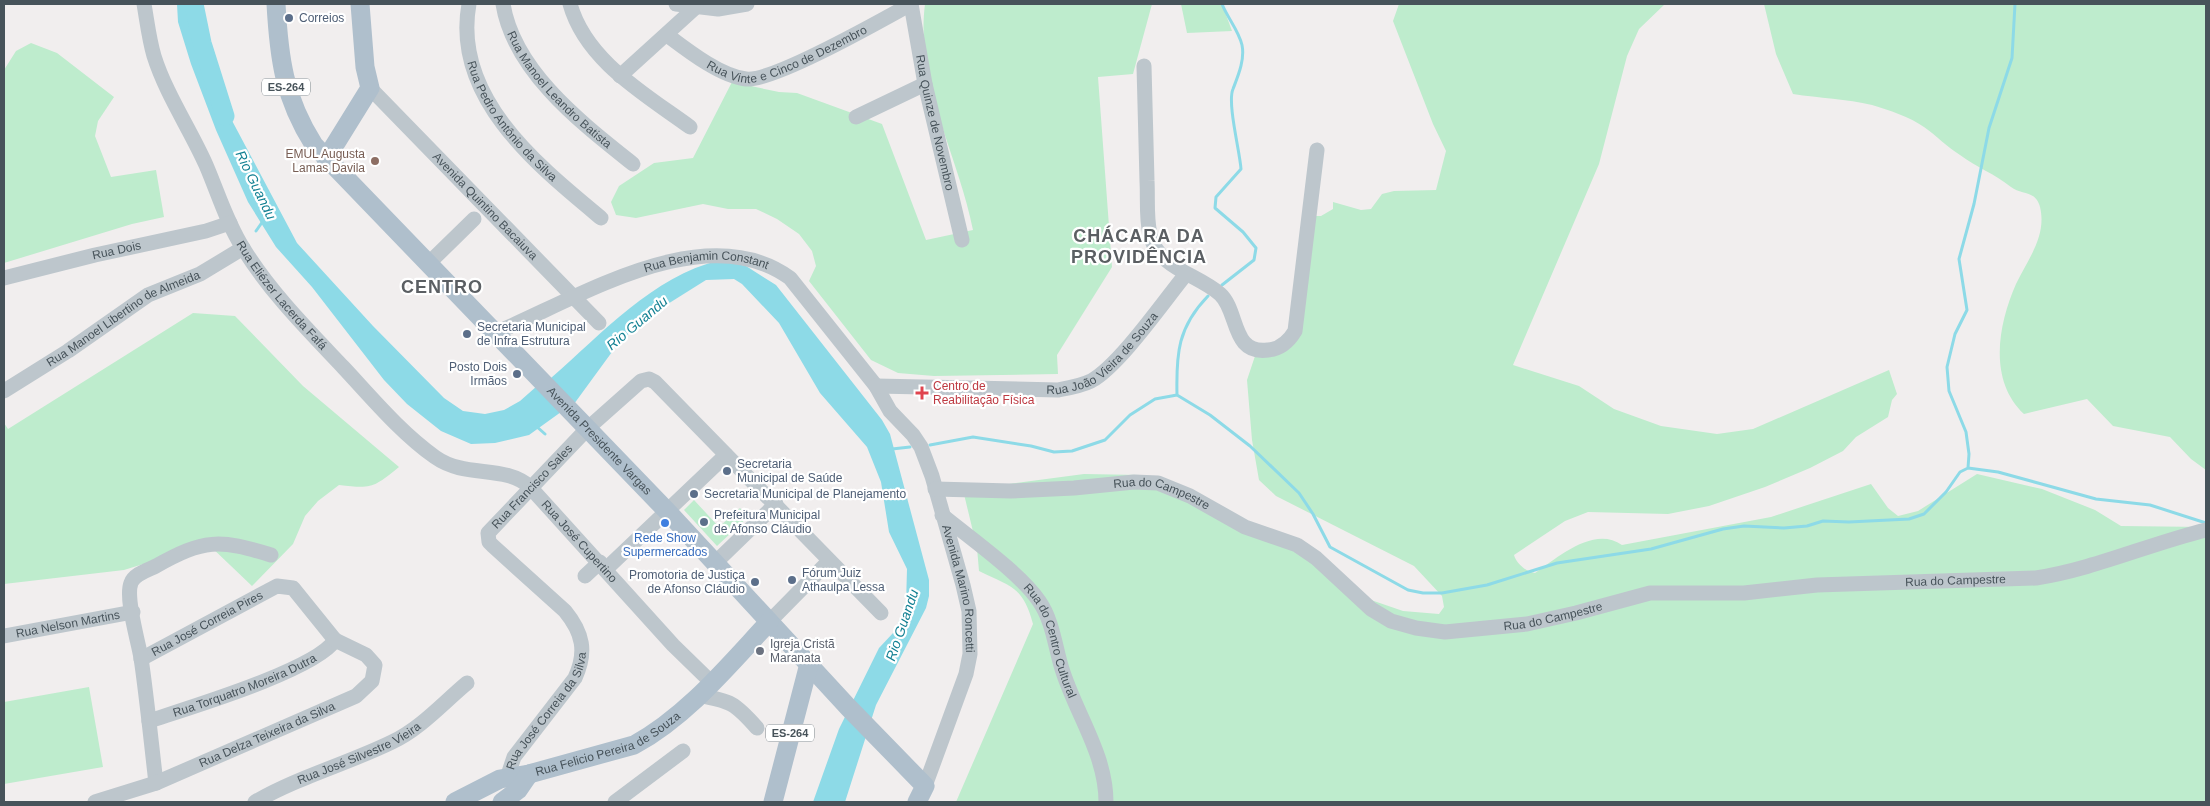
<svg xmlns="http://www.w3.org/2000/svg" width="2210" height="806" font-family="Helvetica,sans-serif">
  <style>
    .green { fill: #beeccd }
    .water { fill: #8ddae7 }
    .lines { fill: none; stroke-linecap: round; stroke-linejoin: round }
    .stream { stroke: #8ddae7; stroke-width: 3 }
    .river { stroke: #8ddae7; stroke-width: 19 }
    .minor { stroke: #bdc6cc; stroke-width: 15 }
    .major { stroke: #afbfcc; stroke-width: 19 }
    .service-dot { fill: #5c6f8a; stroke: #fff; stroke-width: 2 }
    .education-dot { fill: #8d6e63; stroke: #fff; stroke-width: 2 }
    .health-dot { fill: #e0444e; stroke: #fff; stroke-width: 2 }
    .shop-dot { fill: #3f7fe0; stroke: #fff; stroke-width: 2 }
    .worship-dot { fill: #6b7280; stroke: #fff; stroke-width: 2 }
    .labels { text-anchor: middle; stroke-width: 4.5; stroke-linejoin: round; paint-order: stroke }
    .shield { fill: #fff; stroke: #7e878c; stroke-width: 1 }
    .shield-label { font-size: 11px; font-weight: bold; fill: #47535a }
    .service-label { font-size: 12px; fill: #4e5e75; stroke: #fff; text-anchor: start }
    .street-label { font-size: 12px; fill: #47535a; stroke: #fff }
    .education-label { font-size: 12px; fill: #785e54; stroke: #fff; text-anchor: end }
    .health-label { font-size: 12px; fill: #be3a42; stroke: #fff; text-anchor: start }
    .shop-label { font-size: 12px; fill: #366cbe; stroke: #fff }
    .worship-label { font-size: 12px; fill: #5b616d; stroke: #fff; text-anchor: start }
    .water-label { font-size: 14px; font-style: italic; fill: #138193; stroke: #fff }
    .district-label { font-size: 18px; font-weight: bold; letter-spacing: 1px; fill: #5b5f63; stroke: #fff }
  </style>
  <rect width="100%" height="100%" fill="#f1eeee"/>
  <path class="green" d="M925 4H1152L1133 74 1098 77 1112 267 1057 355 1058 374 934 376 898 373 871 360 809 281 816 266 812 251 799 234 777 219 756 209H728L703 204 636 218 616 215 611 202 619 186 654 163 693 158 732 82 779 92 797 93 882 124 926 240 973 230C958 154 915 83 925 4Z
    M1181 4H1222L1232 31 1187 33Z
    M1399 4H1665L1639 29 1627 56 1599 164 1513 365 1579 386 1614 409 1661 426 1717 434 1753 429 1889 370 1897 394 1892 400 1888 417 1856 437 1843 451 1810 468 1765 487 1709 506 1668 514 1588 512 1565 521 1514 555C1516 563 1526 572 1535 573 1557 558 1594 525 1622 545L1771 517 1871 484 1888 508 1898 516 1918 511 1977 474 2042 489 2095 510 2121 526 2206 527V802H956L1033 624C1023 586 1011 587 979 571L977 548 963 490 1084 474 1140 475 1270 535 1371 600 1403 611 1439 614 1444 607 1442 596 1414 566 1276 496 1259 480 1252 440 1247 380 1258 347 1277 341 1293 326 1306 216H1321L1333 209V202L1361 210 1371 209 1382 194 1394 191 1436 190 1446 151 1433 124 1393 21Z
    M1764 4H2206V470L2191 459 2170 437 2113 426 2087 399 2024 414C1988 380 1998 325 2016 284 2028 259 2047 236 2040 207 2036 190 2021 195 2011 187 1995 174 1976 167 1960 155 1947 147 1937 136 1924 127 1910 117 1889 110 1872 105 1847 99 1819 98 1793 94L1776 54Z
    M31 43 57 53 114 97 98 121 95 136 111 177 156 170 164 217 132 224 4 263V70L16 51Z
    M193 313 235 316 303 386 399 467C373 488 372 489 339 485L318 501 305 516 293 544 252 586 208 544 124 570 4 584V423L8 429Z
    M694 500 719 527 740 508 748 517 717 546 684 510Z
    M89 687 103 767 4 784V702Z"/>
  <path class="water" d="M177 4H197L209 35 212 83 297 243 373 326 444 398 463 411 485 414 504 410 520 401 537 386 561 412 529 435 495 443 471 444 441 431 407 404 384 380 312 287 276 247 248 202 216 130 191 64 178 22Z
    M720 260 746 266 776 285 882 420 890 434 929 580V596L926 608 876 705 845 802H813L839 729 879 648 894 632 906 605 907 569 889 532 881 482 867 447 820 393 779 323 742 284 734 279 706 280 655 312 620 341 574 404 551 378C603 333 652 277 720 260Z"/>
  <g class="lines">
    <path class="stream" d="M1222 4C1227 17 1239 31 1242 45 1245 60 1238 76 1233 89 1227 103 1240 152 1241 169L1216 197 1215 208 1243 232 1256 248 1254 260 1222 285
      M256 231 263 221
      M1177 395C1176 353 1178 327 1208 296
      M536 426 545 434
      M930 445 973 437 1031 446 1054 452 1072 451 1105 440 1130 415 1155 399 1177 395 1210 415 1250 446 1299 493 1313 514 1330 547 1408 590 1423 593H1442L1487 585 1557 563 1651 549 1723 529 1744 526 1784 528 1807 526 1823 521 1849 522 1909 519 1924 514 1946 492 1960 472 1968 468 1998 472 2096 499 2150 505 2206 523
      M892 449 910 447
      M1968 468 1969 454 1966 432 1949 391 1947 367 1955 334 1967 310 1959 259 1974 204 1989 128 2012 58 2015 4"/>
    <path class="river" d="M194 4 202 43 225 116"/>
    <g class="minor">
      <path id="s1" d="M144 4C147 21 149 39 154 56 166 94 190 129 206 165 218 193 227 223 243 248 270 292 308 330 343 367 372 398 400 432 435 457 466 479 504 464 530 487L673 645 712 683"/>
      <path id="s2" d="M469 4C452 97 537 165 601 218"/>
      <path id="s3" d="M503 4C514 72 583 124 633 164"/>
      <path d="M570 4C586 61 645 94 690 127"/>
      <path d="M676 4 718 9 747 4"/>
      <path id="s4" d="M911 4 925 84 962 240"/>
      <path id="s5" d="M667 35C687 50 720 76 746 79 773 82 882 20 911 4"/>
      <path d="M1144 66C1145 104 1146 143 1147 181 1148 198 1146 218 1150 234 1157 268 1197 274 1220 294 1239 311 1231 355 1268 350 1281 349 1289 341 1295 331L1317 150"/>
      <path d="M620 76 696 7"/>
      <path id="s6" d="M370 88 599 323"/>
      <path d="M856 117 925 84"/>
      <path d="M428 264 474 219"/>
      <path id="s7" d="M4 278 95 255 206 231 230 223"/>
      <path id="s8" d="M495 333C577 299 705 216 790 278L876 386 890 411 913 435 921 447 932 476 963 585 969 611 970 654 966 674 925 786"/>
      <path id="s9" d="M876 386 1058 390C1069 388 1081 386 1091 381 1119 366 1164 301 1186 274"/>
      <path id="s10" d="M4 391 68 351 148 295 200 274 243 248"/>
      <path id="s11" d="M935 489 1011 491 1074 488 1134 482 1158 483 1190 496 1245 527 1297 545 1316 558 1371 609 1391 621 1416 628 1445 632 1527 624 1576 613 1650 593H1744L1817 585 2036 578C2094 569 2149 544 2206 530"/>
      <path id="s12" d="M942 515C970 538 1020 573 1039 601 1053 621 1055 647 1062 669 1076 714 1106 754 1106 802"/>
      <path d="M715 563 776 504"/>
      <path d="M606 569 726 455"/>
      <path d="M585 576 600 562"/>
      <path d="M769 622 829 561"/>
      <path id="s13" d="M4 636 133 612"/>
      <path id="s14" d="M141 659 277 586 293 588 335 640"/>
      <path d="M698 695C731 701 735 703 757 728"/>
      <path id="s15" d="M149 721C188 708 316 670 335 640"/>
      <path id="s16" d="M507 778 514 757 575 678C587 652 583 633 565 611L493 546 489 542 488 533 587 429 641 381 649 379 655 382 881 613"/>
      <path d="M156 783C151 741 147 699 141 658 138 640 125 598 131 583 134 574 148 570 156 566 204 539 219 539 271 555"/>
      <path id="s17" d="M95 802 156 783 356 696 372 681 375 665 366 655 335 640"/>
      <path id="s18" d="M255 802C298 777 347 764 392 742 420 729 443 703 467 683"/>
      <path d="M615 802 683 751"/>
    </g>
    <g class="major">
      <path id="s19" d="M276 4C279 58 284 98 314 145L667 511 848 707 925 786 917 802"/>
      <path d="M326 159 370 88 365 67 360 4"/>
      <path id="s20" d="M455 802 500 779 529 774 634 745C687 716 728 666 769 622"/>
      <path d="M502 802 518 790 529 774"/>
      <path d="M773 802 809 664"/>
    </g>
  </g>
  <g class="service-dot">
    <circle cx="289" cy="18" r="5"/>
    <circle cx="467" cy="334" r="5"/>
    <circle cx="517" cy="374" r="5"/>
    <circle cx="727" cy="471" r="5"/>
    <circle cx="694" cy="494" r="5"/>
    <circle cx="704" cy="522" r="5"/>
    <circle cx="792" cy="580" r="5"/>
    <circle cx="755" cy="582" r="5"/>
  </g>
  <circle class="education-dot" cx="375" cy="161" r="5"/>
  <path class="health-dot" d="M919.5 385.5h5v5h5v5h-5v5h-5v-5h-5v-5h5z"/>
  <circle class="shop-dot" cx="665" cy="523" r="5"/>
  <circle class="worship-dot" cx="760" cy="651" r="5"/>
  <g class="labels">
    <g class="shield">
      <rect x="262" y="78.5" width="48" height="17" rx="4"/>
      <rect x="766" y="724.5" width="48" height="17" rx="4"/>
    </g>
    <g class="shield-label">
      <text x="286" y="91">ES-264</text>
      <text x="790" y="737">ES-264</text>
    </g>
    <g class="service-label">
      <text x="299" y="22">Correios</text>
      <text x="477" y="331">Secretaria Municipal<tspan x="477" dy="14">de Infra Estrutura</tspan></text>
      <text x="507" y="371" text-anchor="end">Posto Dois<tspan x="507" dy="14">Irmãos</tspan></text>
      <text x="737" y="468">Secretaria<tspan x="737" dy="14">Municipal de Saúde</tspan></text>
      <text x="704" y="498">Secretaria Municipal de Planejamento</text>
      <text x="714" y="519">Prefeitura Municipal<tspan x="714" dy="14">de Afonso Cláudio</tspan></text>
      <text x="802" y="577">Fórum Juiz<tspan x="802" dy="14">Athaulpa Lessa</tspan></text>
      <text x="745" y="579" text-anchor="end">Promotoria de Justiça<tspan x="745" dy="14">de Afonso Cláudio</tspan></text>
    </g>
    <g class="street-label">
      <text dy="4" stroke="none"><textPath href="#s5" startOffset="136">Rua Vinte e Cinco de Dezembro</textPath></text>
      <text dy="4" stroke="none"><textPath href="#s3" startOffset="105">Rua Manoel Leandro Batista</textPath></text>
      <text dy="4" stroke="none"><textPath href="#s2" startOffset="131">Rua Pedro Antônio da Silva</textPath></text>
      <text dy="4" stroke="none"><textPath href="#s4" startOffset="121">Rua Quinze de Novembro</textPath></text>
      <text dy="4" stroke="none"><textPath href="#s6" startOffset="165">Avenida Quintino Bacaiuva</textPath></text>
      <text dy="4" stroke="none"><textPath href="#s7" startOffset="116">Rua Dois</textPath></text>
      <text dy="4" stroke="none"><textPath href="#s8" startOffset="226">Rua Benjamin Constant</textPath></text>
      <text dy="4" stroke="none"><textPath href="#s1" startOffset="326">Rua Eliézer Lacerda Fafá</textPath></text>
      <text dy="4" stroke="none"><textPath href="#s10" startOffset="140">Rua Manoel Libertino de Almeida</textPath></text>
      <text dy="4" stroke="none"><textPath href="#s9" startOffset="240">Rua João Vieira de Souza</textPath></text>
      <text dy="4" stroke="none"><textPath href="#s19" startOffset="559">Avenida Presidente Vargas</textPath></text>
      <text dy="4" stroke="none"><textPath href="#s16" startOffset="370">Rua Francisco Sales</textPath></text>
      <text dy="4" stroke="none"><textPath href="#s11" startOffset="229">Rua do Campestre</textPath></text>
      <text dy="4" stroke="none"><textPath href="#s1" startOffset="724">Rua José Cupertino</textPath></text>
      <text dy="4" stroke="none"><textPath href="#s11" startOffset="1068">Rua do Campestre</textPath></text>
      <text dy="4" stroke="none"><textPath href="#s8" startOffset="676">Avenida Marino Roncetti</textPath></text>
      <text dy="4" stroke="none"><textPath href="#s11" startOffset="662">Rua do Campestre</textPath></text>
      <text dy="4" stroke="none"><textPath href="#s14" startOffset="75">Rua José Correia Pires</textPath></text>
      <text dy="4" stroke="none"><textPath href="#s13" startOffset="65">Rua Nelson Martins</textPath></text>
      <text dy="4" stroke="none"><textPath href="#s12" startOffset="171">Rua do Centro Cultural</textPath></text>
      <text dy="4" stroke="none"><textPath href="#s15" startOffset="102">Rua Torquatro Moreira Dutra</textPath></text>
      <text dy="4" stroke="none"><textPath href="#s16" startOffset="79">Rua José Correia da Silva</textPath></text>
      <text dy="4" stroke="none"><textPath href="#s17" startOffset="185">Rua Delza Teixeira da Silva</textPath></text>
      <text dy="4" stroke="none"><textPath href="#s20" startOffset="165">Rua Felicio Pereira de Souza</textPath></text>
      <text dy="4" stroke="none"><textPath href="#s18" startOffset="115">Rua José Silvestre Vieira</textPath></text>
    </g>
    <g class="education-label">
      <text x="365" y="158">EMUL Augusta<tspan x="365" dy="14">Lamas Davila</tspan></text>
    </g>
    <g class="health-label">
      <text x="933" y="390">Centro de<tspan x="933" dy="14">Reabilitação Física</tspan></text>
    </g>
    <g class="shop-label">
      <text x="665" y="542">Rede Show<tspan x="665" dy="14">Supermercados</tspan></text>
    </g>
    <g class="worship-label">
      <text x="770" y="648">Igreja Cristã<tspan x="770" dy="14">Maranata</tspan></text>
    </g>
    <g class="water-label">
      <text transform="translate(256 185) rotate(64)" y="5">Rio Guandu</text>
      <text transform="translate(637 323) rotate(-40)" y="5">Rio Guandu</text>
      <text transform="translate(902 625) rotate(-71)" y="5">Rio Guandu</text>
    </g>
    <g class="district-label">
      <text x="1139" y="242">CHÁCARA DA<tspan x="1139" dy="21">PROVIDÊNCIA</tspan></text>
      <text x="442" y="293">CENTRO</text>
    </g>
  </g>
  <rect width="2210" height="806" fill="none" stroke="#47535a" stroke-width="10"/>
</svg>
